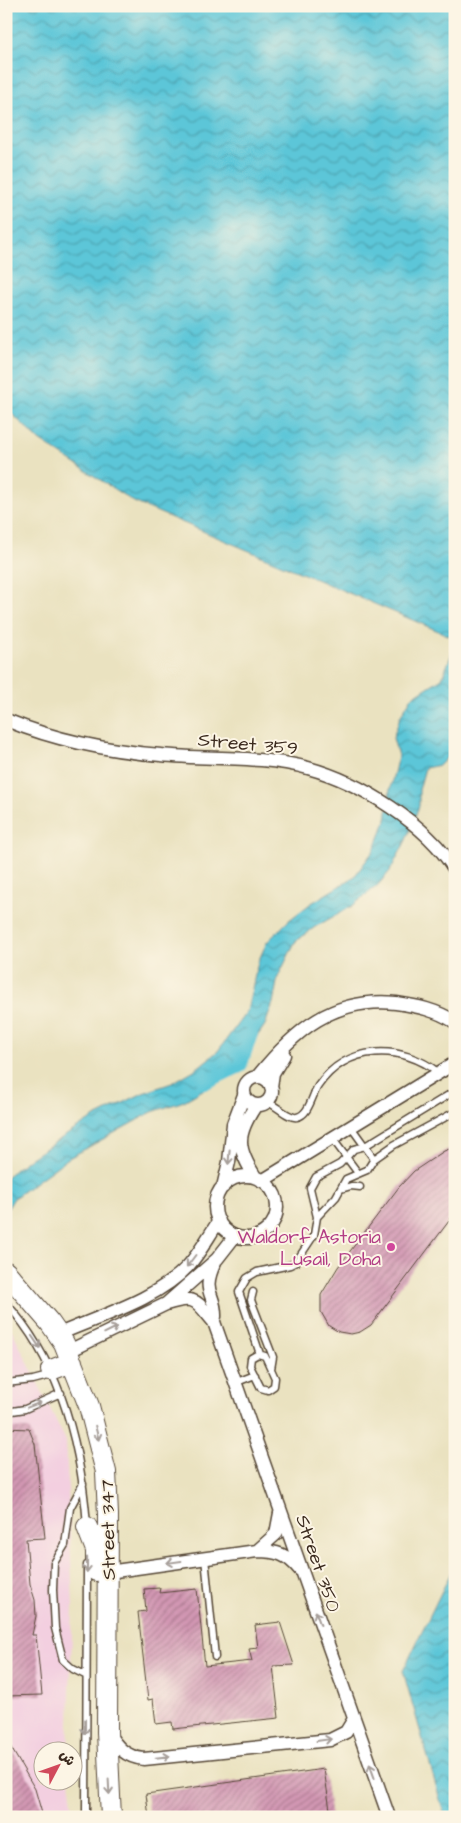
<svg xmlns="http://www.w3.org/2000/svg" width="461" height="1823" font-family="'Architects Daughter','Playpen Sans Arabic',sans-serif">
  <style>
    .built { fill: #f3cfe0 }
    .water { fill: url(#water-waves); stroke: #4c787b }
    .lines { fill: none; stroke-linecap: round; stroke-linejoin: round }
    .canal { stroke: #5cc6d8; stroke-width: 14 }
    .building { fill: url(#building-hatch) }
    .service-casing { stroke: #554636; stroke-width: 9 }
    .minor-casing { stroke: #554636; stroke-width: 15 }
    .primary-casing { stroke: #554636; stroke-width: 22 }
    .service { stroke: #fff; stroke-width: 6 }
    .minor { stroke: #fff; stroke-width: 12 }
    .primary { stroke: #fff; stroke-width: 20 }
    .oneway { stroke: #a79f9a }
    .hotel-dot { fill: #d1479c; stroke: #fcf5e5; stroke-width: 2 }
    .labels { text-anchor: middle; stroke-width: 4; stroke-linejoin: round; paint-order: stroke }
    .street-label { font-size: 19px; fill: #3b2a1e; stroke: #fcf5e5 }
    .hotel-label { font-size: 19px; fill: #b23c85; stroke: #fcf5e5; text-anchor: end }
  </style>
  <defs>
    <pattern id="water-waves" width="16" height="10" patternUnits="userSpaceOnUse" patternTransform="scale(1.25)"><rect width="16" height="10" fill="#5cc6d8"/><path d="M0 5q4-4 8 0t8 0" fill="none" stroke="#4da1af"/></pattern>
    <pattern id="building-hatch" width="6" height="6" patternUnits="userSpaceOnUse" patternTransform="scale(1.25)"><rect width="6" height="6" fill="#d297b3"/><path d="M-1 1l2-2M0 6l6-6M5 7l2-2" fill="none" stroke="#ac7b91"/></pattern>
  </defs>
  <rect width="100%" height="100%" fill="#fcf5e5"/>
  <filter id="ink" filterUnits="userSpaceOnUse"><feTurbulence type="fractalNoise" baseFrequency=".02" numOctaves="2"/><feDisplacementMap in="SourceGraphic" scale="10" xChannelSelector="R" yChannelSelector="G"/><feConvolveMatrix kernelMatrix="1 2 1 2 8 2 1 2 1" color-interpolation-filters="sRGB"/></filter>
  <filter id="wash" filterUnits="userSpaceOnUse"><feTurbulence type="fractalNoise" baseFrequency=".0096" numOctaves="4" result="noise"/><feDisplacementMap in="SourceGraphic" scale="20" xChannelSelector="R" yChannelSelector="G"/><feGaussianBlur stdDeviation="1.12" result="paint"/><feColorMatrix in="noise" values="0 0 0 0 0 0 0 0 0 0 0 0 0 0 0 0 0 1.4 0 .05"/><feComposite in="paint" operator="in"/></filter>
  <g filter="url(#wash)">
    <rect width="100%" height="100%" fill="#eae2c0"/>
    <path class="built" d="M6 1324 13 1332 66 1441 73 1606 68 1750H42V1780L69 1781 74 1817H6Z"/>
    <path class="water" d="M6 6H455V638L134 502 39 440 6 408Z
      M455 646V749L440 765 425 768 419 790V806L406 840 390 871 377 886 352 906 315 927 295 942 278 977 273 1003 265 1025 252 1044 206 1088 184 1101 152 1112 67 1159 14 1198 6 1211V1177L29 1159 93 1118 143 1093 172 1083 196 1069 218 1051 247 1011 258 962 267 942 288 921 310 904 354 877 374 850 386 821 390 789 398 756 393 738 400 717 411 698 442 678Z
      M455 1564V1817H445L403 1671Z"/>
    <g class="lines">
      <path class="canal" d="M204 1083 240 1066 251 1034"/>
    </g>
    <g id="blocks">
      <path class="building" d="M455 1147V1213L371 1325 360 1332 351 1334 339 1332 329 1326 321 1312V1295L338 1267 399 1187 414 1171 444 1151Z
        M6 1428 29 1429 35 1444 45 1538 26 1539 30 1584 35 1600 36 1616 32 1635H36L42 1695 6 1696Z
        M160 1588 159 1593 197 1589 205 1666 252 1661 249 1649 258 1648 255 1625 280 1622 294 1665 273 1666 279 1718 173 1729 172 1722 156 1724 153 1699 148 1700 138 1612 146 1611 144 1589Z
        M6 1739 35 1789 43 1817H6Z
        M324 1769 331 1817H149L146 1794Z"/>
    </g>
  </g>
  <g filter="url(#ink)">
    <use href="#blocks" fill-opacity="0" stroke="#554636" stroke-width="1"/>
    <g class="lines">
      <defs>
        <path id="service" d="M267 1102C276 1105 289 1119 297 1117 309 1115 312 1095 318 1086 347 1044 401 1043 439 1073
          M332 1138 358 1173
          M374 1159 394 1145 455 1112
          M341 1189 351 1186 360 1187
          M317 1217 310 1188 316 1177 340 1164 354 1149 365 1146 455 1091
          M253 1292 251 1300 273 1357 271 1369
          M6 1303C61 1363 81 1445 87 1525
          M258 1354 265 1356 275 1378 274 1386 268 1390 261 1388 250 1366 251 1358Z
          M260 1354 239 1292 247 1278 257 1272 290 1265 296 1262 314 1235 317 1217 336 1197 346 1179 367 1170 374 1159 351 1127
          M237 1382 255 1375
          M6 1383 33 1380 52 1375
          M6 1412 25 1409 61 1393
          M83 1484 70 1508 65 1545 54 1563 53 1590 55 1628 63 1660 73 1669 85 1675
          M205 1558 215 1657
          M86 1817 87 1565"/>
        <path id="minor" d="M6 720C55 740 109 751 161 755 209 760 261 755 308 768 360 782 427 824 455 870
          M257 1077C295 1030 333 997 396 1003 417 1006 437 1010 455 1022
          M244 1091a14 14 0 1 1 28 0a14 14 0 1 1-28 0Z
          M271 1087 273 1073 284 1055
          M215 1207a31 31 0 1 1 62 0a31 31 0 1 1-62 0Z
          M256 1178C236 1147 236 1135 256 1105
          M262 1181 455 1063
          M223 1187 229 1162 233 1124 244 1095
          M166 1304C197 1295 195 1300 214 1322L389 1817
          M215 1317C216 1292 200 1294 215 1262
          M59 1334C100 1316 158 1299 188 1266 200 1253 209 1235 219 1221
          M67 1352 166 1304 217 1259 235 1236
          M257 1551 276 1534 280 1513
          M108 1572 257 1551C277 1551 287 1554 300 1570
          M107 1732C117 1747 125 1757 144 1759L330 1740 346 1732 354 1719"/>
        <path id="primary" d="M6 1272 50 1323 64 1343 89 1406 106 1472 108 1515 107 1732 111 1817
          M51 1370 72 1362
          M87 1527 96 1550V1571"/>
      </defs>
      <use href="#service" class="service-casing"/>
      <use href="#minor" class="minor-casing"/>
      <use href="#primary" class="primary-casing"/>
      <use href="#service" class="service"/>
      <use href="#minor" class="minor"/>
      <use href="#primary" class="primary"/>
    </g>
    <defs><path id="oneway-shaft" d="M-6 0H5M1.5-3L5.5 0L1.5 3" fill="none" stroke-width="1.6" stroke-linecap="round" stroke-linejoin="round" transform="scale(1.25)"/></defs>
    <g class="oneway">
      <use href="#oneway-shaft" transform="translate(229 1157) rotate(95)"/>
      <use href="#oneway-shaft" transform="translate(191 1261) rotate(127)"/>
      <use href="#oneway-shaft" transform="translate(111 1330) rotate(-26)"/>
      <use href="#oneway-shaft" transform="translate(36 1342) rotate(56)"/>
      <use href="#oneway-shaft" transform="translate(34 1405) rotate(-21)"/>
      <use href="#oneway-shaft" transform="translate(97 1433) rotate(76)"/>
      <use href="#oneway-shaft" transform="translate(174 1562) rotate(172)"/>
      <use href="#oneway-shaft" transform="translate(87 1565) rotate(91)"/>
      <use href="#oneway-shaft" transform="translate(318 1618) rotate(-109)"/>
      <use href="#oneway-shaft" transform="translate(85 1727) rotate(90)"/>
      <use href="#oneway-shaft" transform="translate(324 1740) rotate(-8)"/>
      <use href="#oneway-shaft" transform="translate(163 1757) rotate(-6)"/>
      <use href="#oneway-shaft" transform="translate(372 1771) rotate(-110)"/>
      <use href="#oneway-shaft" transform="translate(109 1787) rotate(87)"/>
    </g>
  </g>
  <circle class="hotel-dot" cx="391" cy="1247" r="5"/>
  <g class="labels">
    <g class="street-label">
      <text transform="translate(248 743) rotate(5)" y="7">Street 359</text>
      <text transform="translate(107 1530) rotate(-91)" y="7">Street 347</text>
      <text transform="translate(319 1563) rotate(71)" y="7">Street 350</text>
    </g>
    <g class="hotel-label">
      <text x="381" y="1243">Waldorf Astoria<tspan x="381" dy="22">Lusail, Doha</tspan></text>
    </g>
  </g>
  <rect width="461" height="1823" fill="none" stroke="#fcf5e5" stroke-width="25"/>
  <g transform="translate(58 1766) rotate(49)"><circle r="24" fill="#fcf5e5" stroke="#afa495"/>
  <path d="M0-4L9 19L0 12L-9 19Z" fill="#d1495b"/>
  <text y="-8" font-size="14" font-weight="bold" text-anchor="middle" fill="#3b2a1e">ش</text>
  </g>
</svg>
